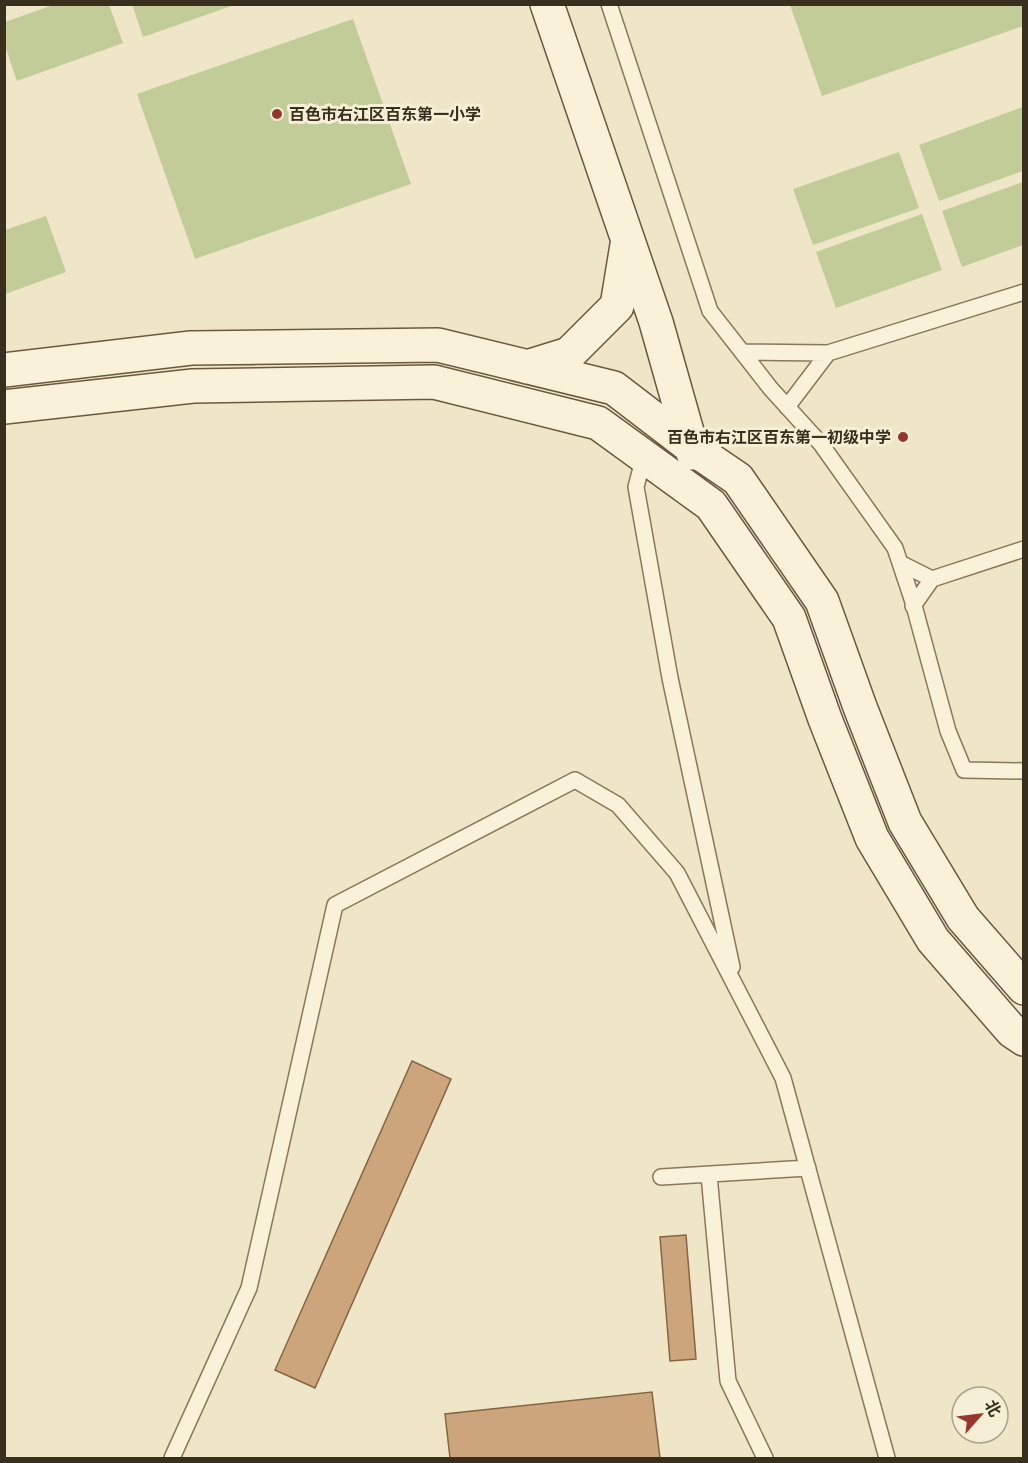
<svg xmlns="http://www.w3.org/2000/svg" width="1028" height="1463" font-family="'Crimson Pro','Noto Sans SC',serif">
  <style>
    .green { fill: #c1cc99 }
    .building { fill: #cca57c; stroke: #886542; stroke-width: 1.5 }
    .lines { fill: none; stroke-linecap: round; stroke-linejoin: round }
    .lane-casing { stroke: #89785b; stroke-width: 18 }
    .secondary-casing { stroke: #6b593f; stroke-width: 36 }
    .lane { stroke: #f9f2d9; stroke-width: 15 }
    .secondary { stroke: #f9f2d9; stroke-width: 33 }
    .poi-dot { fill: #97362c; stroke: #f5efd5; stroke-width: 2 }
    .labels { text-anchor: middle; stroke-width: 6; stroke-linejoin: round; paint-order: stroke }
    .poi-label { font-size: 16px; font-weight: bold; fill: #392f1f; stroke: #f5efd5; text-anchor: start }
  </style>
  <rect width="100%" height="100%" fill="#eee6c6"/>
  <path class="green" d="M132 4H234V5L143 37Z
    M53 5H109L123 43 17 81 5 46V22Z
    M790 5H1023V26L822 96Z
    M353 19 411 184 195 259 137 94Z
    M1023 107V171L939 201 919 145Z
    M899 152 919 208 813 245 793 189Z
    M1023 182V245L962 267 942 211Z
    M922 214 942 270 836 308 816 252Z
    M46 216 66 272 5 294V230Z"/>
  <path class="building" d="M412 1061 451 1079 315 1388 275 1370Z
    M686 1235 696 1359 670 1361 660 1237Z
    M652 1392 660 1458H450L445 1414Z"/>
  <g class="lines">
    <defs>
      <path id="lane" d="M609 4 710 311 771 389 821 444 895 548 913 602 948 731 964 770 1024 771
        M742 352 828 353 787 407
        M828 353 1024 292
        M644 456 636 487 670 678 732 967
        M900 563 932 579 913 606
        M932 579 1024 549
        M709 1175 728 1381 765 1458
        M661 1177 808 1168
        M172 1458 249 1288 335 905 575 780 618 805 677 873 783 1078 887 1458"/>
      <path id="secondary" d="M547 4 656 322 693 453
        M527 367 569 354 617 306 627 245
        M4 370 191 348 438 345 614 388 691 447 738 479 822 601 860 707 905 822 963 918 1024 988
        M4 407 193 386 434 382 598 423 711 505 789 618 825 719 872 838 933 940 1012 1031 1024 1039"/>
    </defs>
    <use href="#lane" class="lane-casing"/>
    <use href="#secondary" class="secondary-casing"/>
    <use href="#lane" class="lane"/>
    <use href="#secondary" class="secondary"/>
  </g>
  <g class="poi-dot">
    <circle cx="277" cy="114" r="6"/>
    <circle cx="903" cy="437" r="6"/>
  </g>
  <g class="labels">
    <g class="poi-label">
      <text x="289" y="120">百色市右江区百东第一小学</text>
      <text x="891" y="443" text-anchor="end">百色市右江区百东第一初级中学</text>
    </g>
  </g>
  <rect width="1028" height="1463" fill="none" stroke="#392f1f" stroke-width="12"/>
  <g transform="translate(980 1415) rotate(62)"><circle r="28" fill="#f5efd5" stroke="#aaa28c" stroke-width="1.5"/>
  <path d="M0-4.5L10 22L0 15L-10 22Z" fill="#97362c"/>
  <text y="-9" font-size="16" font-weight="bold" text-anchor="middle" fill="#392f1f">北</text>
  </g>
</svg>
